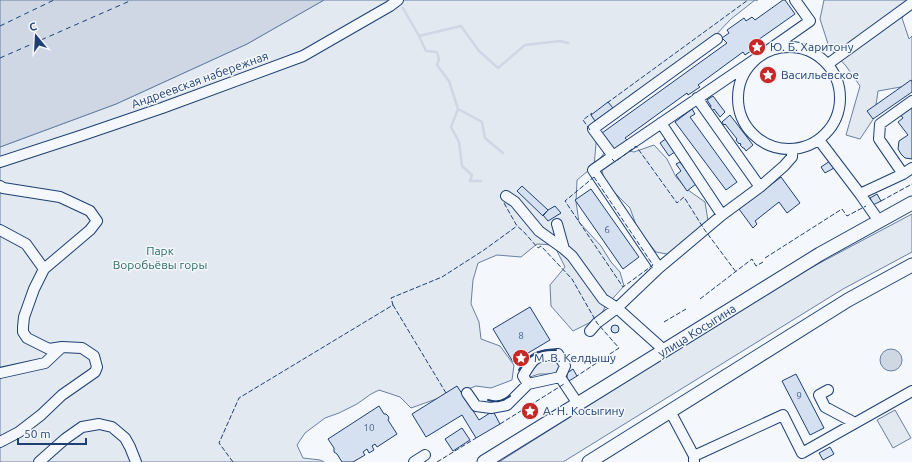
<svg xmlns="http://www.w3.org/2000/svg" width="912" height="462" font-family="Ubuntu,sans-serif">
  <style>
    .green { fill: #e3e9f0; stroke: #687fa3 }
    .water { fill: #cfd7e4; stroke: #687fa3 }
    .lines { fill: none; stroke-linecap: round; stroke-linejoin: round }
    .stream { stroke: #cfd7e4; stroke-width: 2.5 }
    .ferry { stroke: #1d3f73; stroke-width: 1; stroke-dasharray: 5 4; stroke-linecap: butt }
    .building { fill: #d5e0f0; stroke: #1d3f73 }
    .minor-casing { stroke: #1d3f73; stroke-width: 12 }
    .major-casing { stroke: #1d3f73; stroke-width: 15 }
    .minor { stroke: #f4f7fb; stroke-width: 10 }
    .major { stroke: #f4f7fb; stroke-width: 13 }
    .fence { stroke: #1d3f73; stroke-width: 1; stroke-dasharray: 5 2; stroke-linecap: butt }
    .wall { stroke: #1d3f73; stroke-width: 2 }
    .labels { text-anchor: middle; stroke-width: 3; stroke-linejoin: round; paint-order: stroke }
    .number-label { font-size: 10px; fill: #4b6792 }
    .poi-label { font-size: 12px; fill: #1d3f73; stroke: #f4f7fb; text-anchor: start }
    .street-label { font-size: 12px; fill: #1d3f73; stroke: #f4f7fb }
    .park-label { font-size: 12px; fill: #2c6c60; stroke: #f4f7fb }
  </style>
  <rect width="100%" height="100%" fill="#f4f7fb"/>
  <path class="green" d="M324 0H758H755L731 19 710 41 663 77 636 91 606 114 597 133 594 166 577 180 576 202 579 222 601 246 611 262 620 272 624 286 605 307 597 323 593 321 573 331 551 306 550 285 565 267 554 245 537 244 521 257 497 255 478 263 473 280 471 304 479 322 481 339 500 346 514 365 512 380 491 388 476 386 463 391 439 398 411 408 400 397 379 390 371 394 357 404 339 413 325 418 305 433 297 445 303 458 320 460 324 462H0V147L116 104 247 44Z
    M824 0H908L911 6 902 18 909 39 912 36V85L878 91 874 118 860 139 846 135 860 86 846 66 829 47 820 19Z
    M654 145 667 159 676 177 688 190 705 202 709 227 688 249 667 254 656 252 643 236 636 225 630 208 614 192 604 178 599 160 609 146 634 152Z
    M912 214V252L843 289 563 462H499L784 282Z
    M556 358 560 367 556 374H539L530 377 528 374 537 360Z
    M895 410 911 438 893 448 877 420Z"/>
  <path class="water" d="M0 0H324L247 44 116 104 0 147Z
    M880 360a11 11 0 1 1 22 0a11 11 0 1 1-22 0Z"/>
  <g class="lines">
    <path class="stream" d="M403 8 419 36 426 51 437 52 439 59 437 65 449 81 458 109 482 122 485 138 503 153
      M419 36 461 26 479 51 498 68 525 45 560 41 568 43
      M458 109 451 127 459 142 462 166 472 175 470 181H481"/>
    <path class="ferry" d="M0 26 54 0
      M0 58 132 0"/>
  </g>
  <path class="building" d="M783 0H785L795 14 758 40 761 44 745 55 743 52 698 85 700 87 688 95 687 93 625 138 627 140 614 150 602 133 727 43 722 38 729 33 727 30 744 18 746 21 752 17 755 20Z
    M911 80 912 82V92L873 119 867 111Z
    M713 96 725 112 720 117 714 109 712 111 710 108 711 106 707 100Z
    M608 102 613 108 595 121 591 115Z
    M912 105V159L905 158 901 154 898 149 899 141 908 135 898 122 903 118 900 114Z
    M692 109 695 114 690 117 737 182 726 190 675 122Z
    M730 115 753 145 746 151 744 148H743L740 145H741L740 143 739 144 736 140 737 139 725 124 724 125 722 122Z
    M667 138 676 151 669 156 660 143Z
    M830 161 834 168 825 173 821 167Z
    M680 162 696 184 687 191 676 175 681 171 676 164Z
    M781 177 800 203 787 213 779 202 755 221 757 224 753 228 739 209Z
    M522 186 548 210 543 216 517 191Z
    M591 189 639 257 623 269 575 200Z
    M877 194 881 201 871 206 868 201 871 200 870 198Z
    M555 206 561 213 548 221 543 215 548 210Z
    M530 307 550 340 513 362 493 329Z
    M611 329a4 4 0 1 1 8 0a4 4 0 1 1-8 0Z
    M573 369 577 376 569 381 567 378V373Z
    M796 374 824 428 810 435 782 381Z
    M457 386 479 420 493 411 500 424 476 438 462 415 426 437 412 414Z
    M379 406 384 414H386L388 416 389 418 388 420 397 434 377 447 375 444 372 446 374 450 369 453 367 449 363 452 365 455 353 462H342L337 454 334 452V448L328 439Z
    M462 428 470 440 453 451 445 439Z
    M830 447 834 454 823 460 819 453Z"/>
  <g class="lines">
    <defs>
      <path id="minor" d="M717 39 593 129 613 156 760 56 810 21 795 0
        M738 98a51 51 0 1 1 102 0a51 51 0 1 1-102 0Z
        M828 64 912 3
        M697 98 760 187 784 166 792 157V149
        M661 123 722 215 760 187
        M819 140 860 194 879 221
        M613 156 593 170 659 268
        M0 162 83 135 162 108 303 56 390 6 398 0
        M903 174 879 139 880 124 912 101
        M0 186 3 188 60 197 90 211 97 221 90 230 44 269 34 289 24 317 23 327V332L27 338 49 349 62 347 82 348 94 356 97 367 95 372 62 395 41 415 19 432 0 442
        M860 194 903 174 912 168
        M506 196 515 202 539 231 564 249 572 256 603 299 617 308 665 351
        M557 224 564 249
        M0 230 26 244 44 269
        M590 331 597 323 617 308 659 268 722 215
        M558 354 565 366 560 377 528 384 523 376C534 357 535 356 558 354Z
        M0 373 45 363 62 347
        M560 377 578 404
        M828 390 819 395 825 407 855 423
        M467 393 476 406 491 408 507 405 528 384
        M670 411 694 456V462
        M694 456 783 415 802 453 912 391
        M39 462 65 439 82 427 99 424 112 427 125 438 130 447 136 462
        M414 462 425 455"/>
      <path id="major" d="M484 462 820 254 912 203
        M589 462 848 300 912 265"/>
    </defs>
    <use href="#minor" class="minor-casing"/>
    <use href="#major" class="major-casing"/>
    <use href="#minor" class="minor"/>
    <use href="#major" class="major"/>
    <path class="fence" d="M607 103 748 0
      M590 130 583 120 592 113
      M612 159 615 162 636 146 677 203 684 197 704 229 736 272
      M594 177 653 265 623 287 565 201Z
      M881 201 912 184
      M504 203 517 226 523 231 538 248 541 246 572 279 597 323 619 348 577 376
      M765 258 842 209 847 216 866 206
      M700 299 752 259 756 266 763 262
      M393 305 446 393
      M664 322 686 309
      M500 424 564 384
      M233 462 219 443 239 398 393 305 391 298 442 277 484 250 517 226
      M437 462 476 438"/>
    <path class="wall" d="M519 370C528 355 539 349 556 350
      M488 400C498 403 501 401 510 396"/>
  </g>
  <defs>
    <symbol id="sight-disc" viewBox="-11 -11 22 22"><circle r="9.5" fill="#c62828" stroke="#f4f7fb"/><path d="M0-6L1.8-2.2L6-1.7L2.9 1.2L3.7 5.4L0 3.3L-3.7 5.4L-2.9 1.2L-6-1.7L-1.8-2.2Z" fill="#fff"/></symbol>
  </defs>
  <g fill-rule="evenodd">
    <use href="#sight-disc" x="747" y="37" width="20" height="20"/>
    <use href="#sight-disc" x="758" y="65" width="20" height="20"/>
    <use href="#sight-disc" x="511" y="348" width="20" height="20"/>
    <use href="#sight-disc" x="520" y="401" width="20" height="20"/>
  </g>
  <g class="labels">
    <g class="number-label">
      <text x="607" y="233">6</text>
      <text x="521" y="339">8</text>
      <text x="799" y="399">9</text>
      <text x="369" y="431">10</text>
    </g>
    <g class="poi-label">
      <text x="770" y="51">Ю. Б. Харитону</text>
      <text x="781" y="79">Васильевское</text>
      <text x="534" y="362">М. В. Келдышу</text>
      <text x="543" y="415">А. Н. Косыгину</text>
    </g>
    <g class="street-label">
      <text transform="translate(200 80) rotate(-20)" y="4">Андреевская набережная</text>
      <text transform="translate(697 331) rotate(-32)" y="4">улица Косыгина</text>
    </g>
    <g class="park-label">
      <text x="160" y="255">Парк<tspan x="160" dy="14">Воробьёвы горы</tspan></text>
    </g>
  </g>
  <g transform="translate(36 36) rotate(342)" stroke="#f4f7fb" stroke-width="3" paint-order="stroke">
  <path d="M0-3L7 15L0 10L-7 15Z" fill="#1d3f73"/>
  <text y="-6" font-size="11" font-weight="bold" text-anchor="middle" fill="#1d3f73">С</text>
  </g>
  <path d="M18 438v6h68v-6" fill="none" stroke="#1d3f73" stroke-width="2"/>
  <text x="24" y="438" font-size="12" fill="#1d3f73" stroke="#f4f7fb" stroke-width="3" paint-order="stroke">50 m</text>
</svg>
